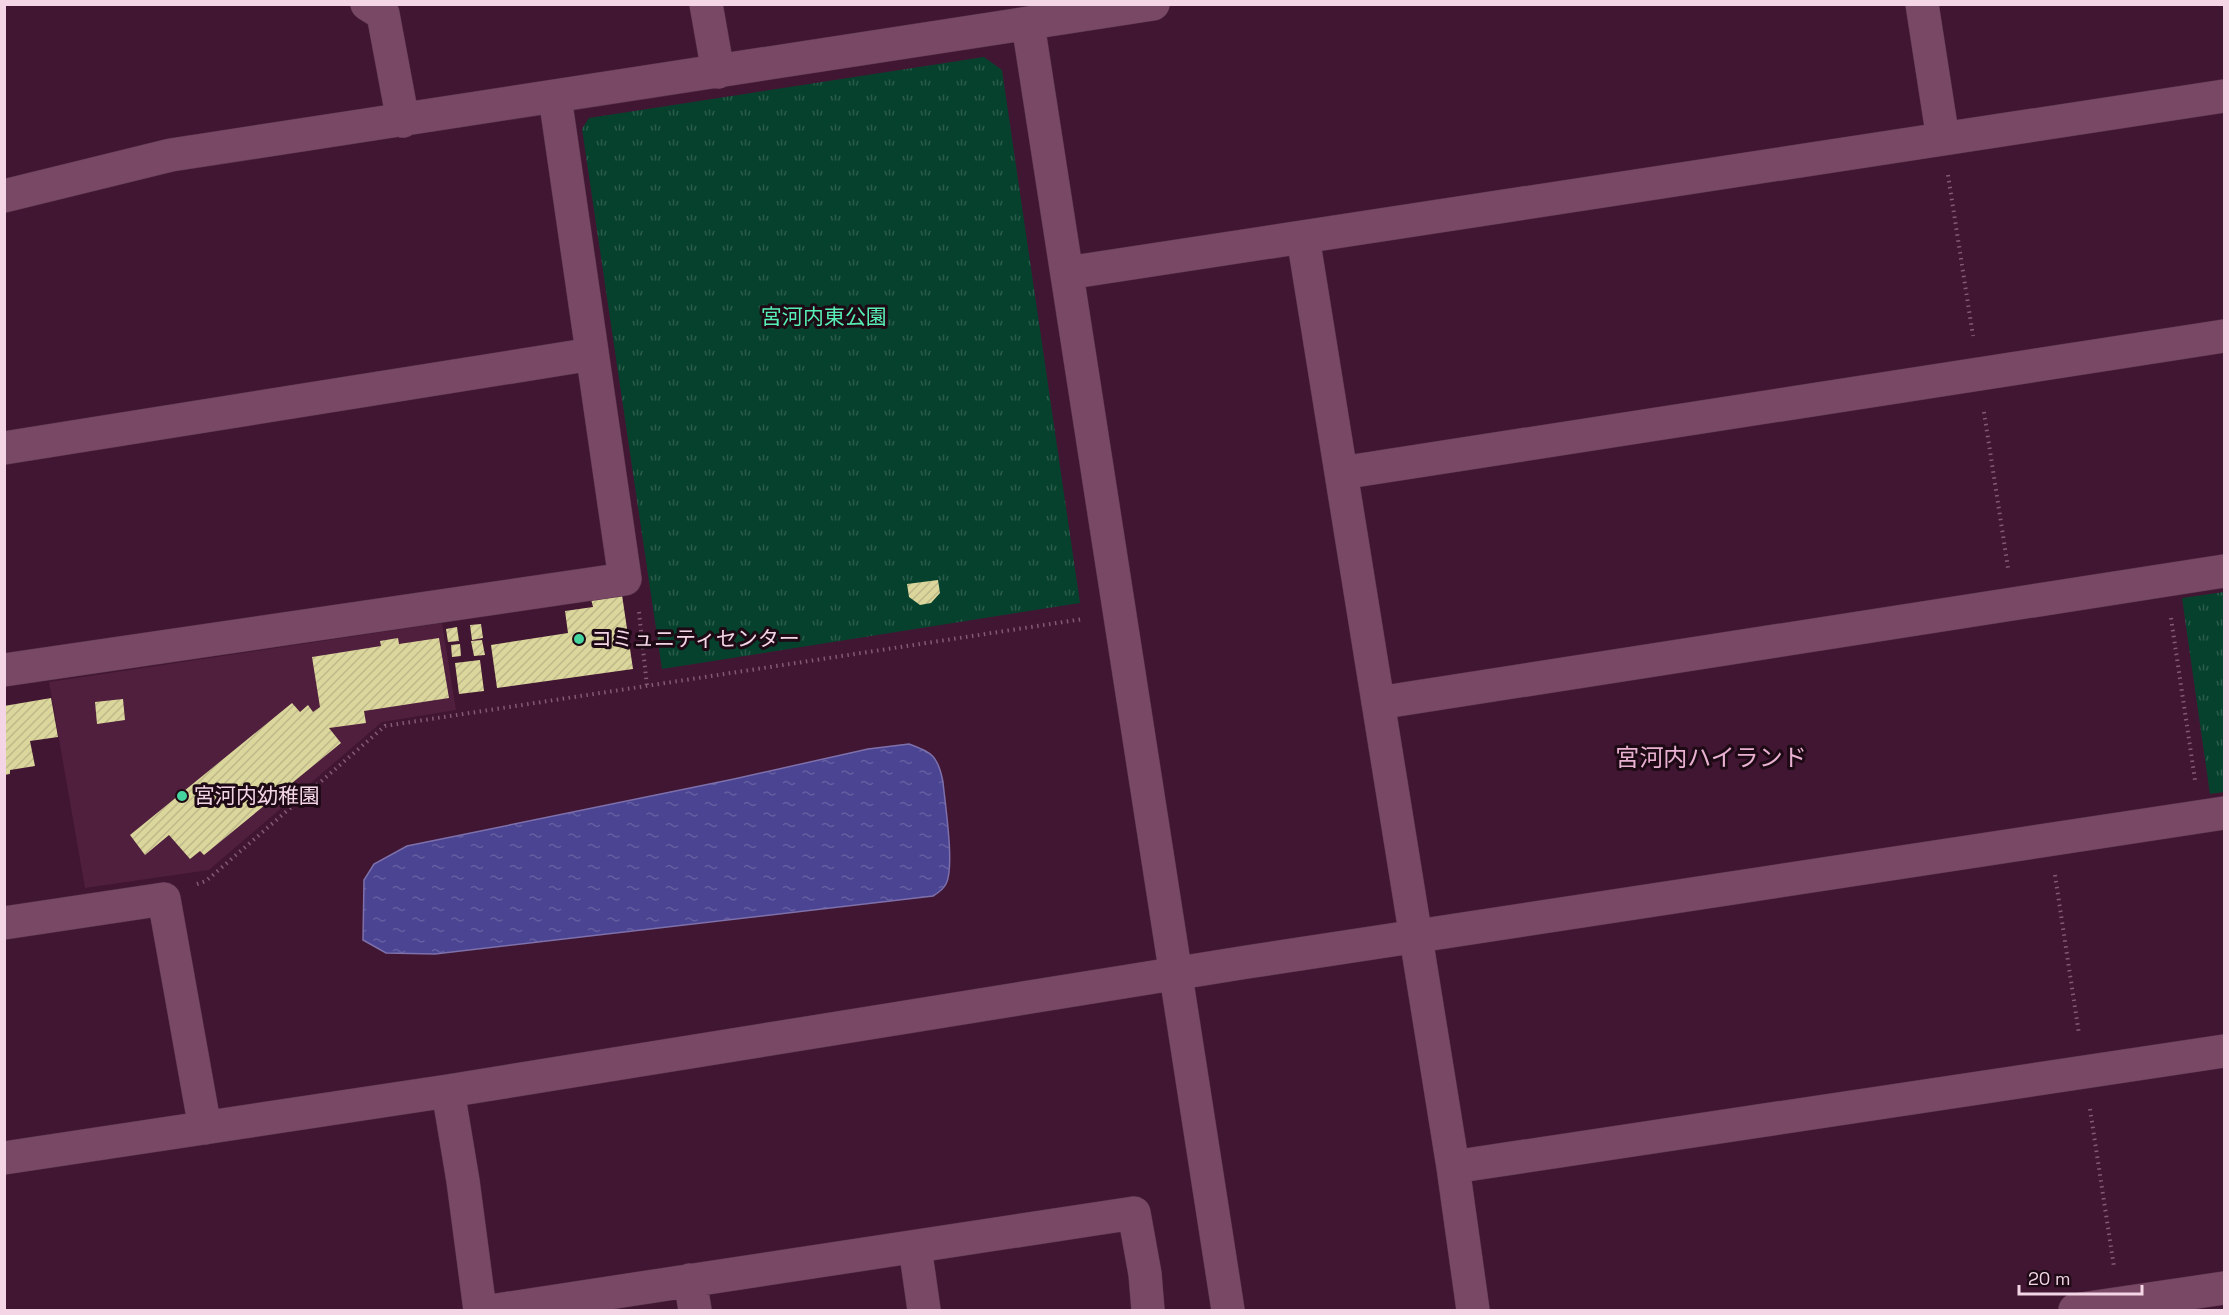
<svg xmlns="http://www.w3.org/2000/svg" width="2229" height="1315" font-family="'Space Grotesk','Noto Sans JP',sans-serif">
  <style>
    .built { fill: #501f3e }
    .grass { fill: url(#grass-tufts) }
    .water { fill: url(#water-ripples); stroke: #7d70ab; stroke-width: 1.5 }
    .building { fill: url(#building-hatch) }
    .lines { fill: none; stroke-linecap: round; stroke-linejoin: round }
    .minor-casing { stroke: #57334a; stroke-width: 34 }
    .path { stroke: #825b73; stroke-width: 4; stroke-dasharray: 1.5 4.5; stroke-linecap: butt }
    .minor { stroke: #794865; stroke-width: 33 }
    .poi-dot { fill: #46d49e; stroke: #1d0a15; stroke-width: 2 }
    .labels { text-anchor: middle; stroke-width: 6; stroke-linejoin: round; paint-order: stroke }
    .park-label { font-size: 21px; fill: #57efb5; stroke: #1d0a15 }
    .poi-label { font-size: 21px; fill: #f3d5e5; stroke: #1d0a15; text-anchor: start }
    .quarter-label { font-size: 24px; fill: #e9b1d1; stroke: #1d0a15 }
  </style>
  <defs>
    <pattern id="grass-tufts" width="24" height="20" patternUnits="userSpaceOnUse" patternTransform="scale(1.5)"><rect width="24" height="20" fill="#06412d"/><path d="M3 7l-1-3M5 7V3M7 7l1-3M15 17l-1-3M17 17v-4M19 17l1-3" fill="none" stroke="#2b5c4b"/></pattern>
    <pattern id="water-ripples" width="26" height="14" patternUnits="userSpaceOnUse" patternTransform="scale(1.5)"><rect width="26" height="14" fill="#4b4492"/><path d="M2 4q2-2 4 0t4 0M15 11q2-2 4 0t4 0" fill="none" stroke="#655ea1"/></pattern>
    <pattern id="building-hatch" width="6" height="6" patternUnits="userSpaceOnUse" patternTransform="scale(1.5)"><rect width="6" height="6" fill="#dbd69b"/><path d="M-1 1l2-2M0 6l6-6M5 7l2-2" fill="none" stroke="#beb88a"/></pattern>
  </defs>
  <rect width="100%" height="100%" fill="#411632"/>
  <path class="built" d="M442 623 456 710 382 722 209 870 85 888 49 682Z"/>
  <path class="grass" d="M984 57 1002 70 1080 603 662 669 582 129 589 118Z
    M2224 592V792L2210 794 2182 598Z"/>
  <path class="water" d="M909 744C932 752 938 756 943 782 945 804 955 867 946 884 943 890 938 893 933 896L435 954 386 953 363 940 364 880 374 864 407 846 734 779 868 749Z"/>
  <path class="building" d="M938 580 940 593 931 603 920 605 909 597 907 584Z
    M622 595 633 669 497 688 491 645 568 633 565 611 593 607 591 599Z
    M481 624 483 638 472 640 470 625Z
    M457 627 459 641 448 642 446 629Z
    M398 638 399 644 439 638 449 698 364 711 366 723 329 728 341 743 204 855 200 851 190 859 169 835 145 855 130 835 292 703 300 712 308 705 313 712 320 707 312 657 381 646 380 641Z
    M482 640 485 655 474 656 471 641Z
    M460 644 461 656 452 657 451 645Z
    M480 660 484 691 459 694 455 663Z
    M51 698 58 737 30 741 35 766 10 770V774L4 775V706Z
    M123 699 125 720 97 724 95 702Z"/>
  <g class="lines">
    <defs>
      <path id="minor" d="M367 4 383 14 403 121
        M706 4 718 72
        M1922 4 1943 139
        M1028 24 1228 1310
        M4 196 171 155 1153 4
        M1303 237 1453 1167 1473 1310
        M1067 273 2224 96
        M4 448 592 354
        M1341 473 2224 336
        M4 670 625 579 555 97
        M1378 703 2224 571
        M4 923 164 899 205 1128
        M448 1091 463 1181 480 1310
        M4 1158 448 1091 1247 962 2224 813
        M1453 1167 2224 1051
        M915 1247 924 1310
        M690 1280 695 1310
        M497 1310 1134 1213 1145 1274 1148 1310
        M2075 1310 2224 1288"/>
    </defs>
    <use href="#minor" class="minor-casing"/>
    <path class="path" d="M1948 175 1973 336
      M1984 412 2008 568
      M639 612 647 686
      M2171 618 2195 780
      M2055 875 2079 1034
      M197 884 206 881 385 726 1083 619
      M2090 1109 2114 1267"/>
    <use href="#minor" class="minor"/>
  </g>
  <g class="poi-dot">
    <circle cx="579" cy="639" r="6"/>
    <circle cx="182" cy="796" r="6"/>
  </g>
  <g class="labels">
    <g class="park-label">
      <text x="824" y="324">宮河内東公園</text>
    </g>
    <g class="poi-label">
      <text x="591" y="646">コミュニティセンター</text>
      <text x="194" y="803">宮河内幼稚園</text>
    </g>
    <g class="quarter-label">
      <text x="1711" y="766">宮河内ハイランド</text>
    </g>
  </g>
  <rect width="2229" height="1315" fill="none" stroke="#f3d5e5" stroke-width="12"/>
  <path d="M2019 1285v9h123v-9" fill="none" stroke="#f3d5e5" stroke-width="3"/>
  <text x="2028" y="1285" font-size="18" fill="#f3d5e5" stroke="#1d0a15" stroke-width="4.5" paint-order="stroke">20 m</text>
</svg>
